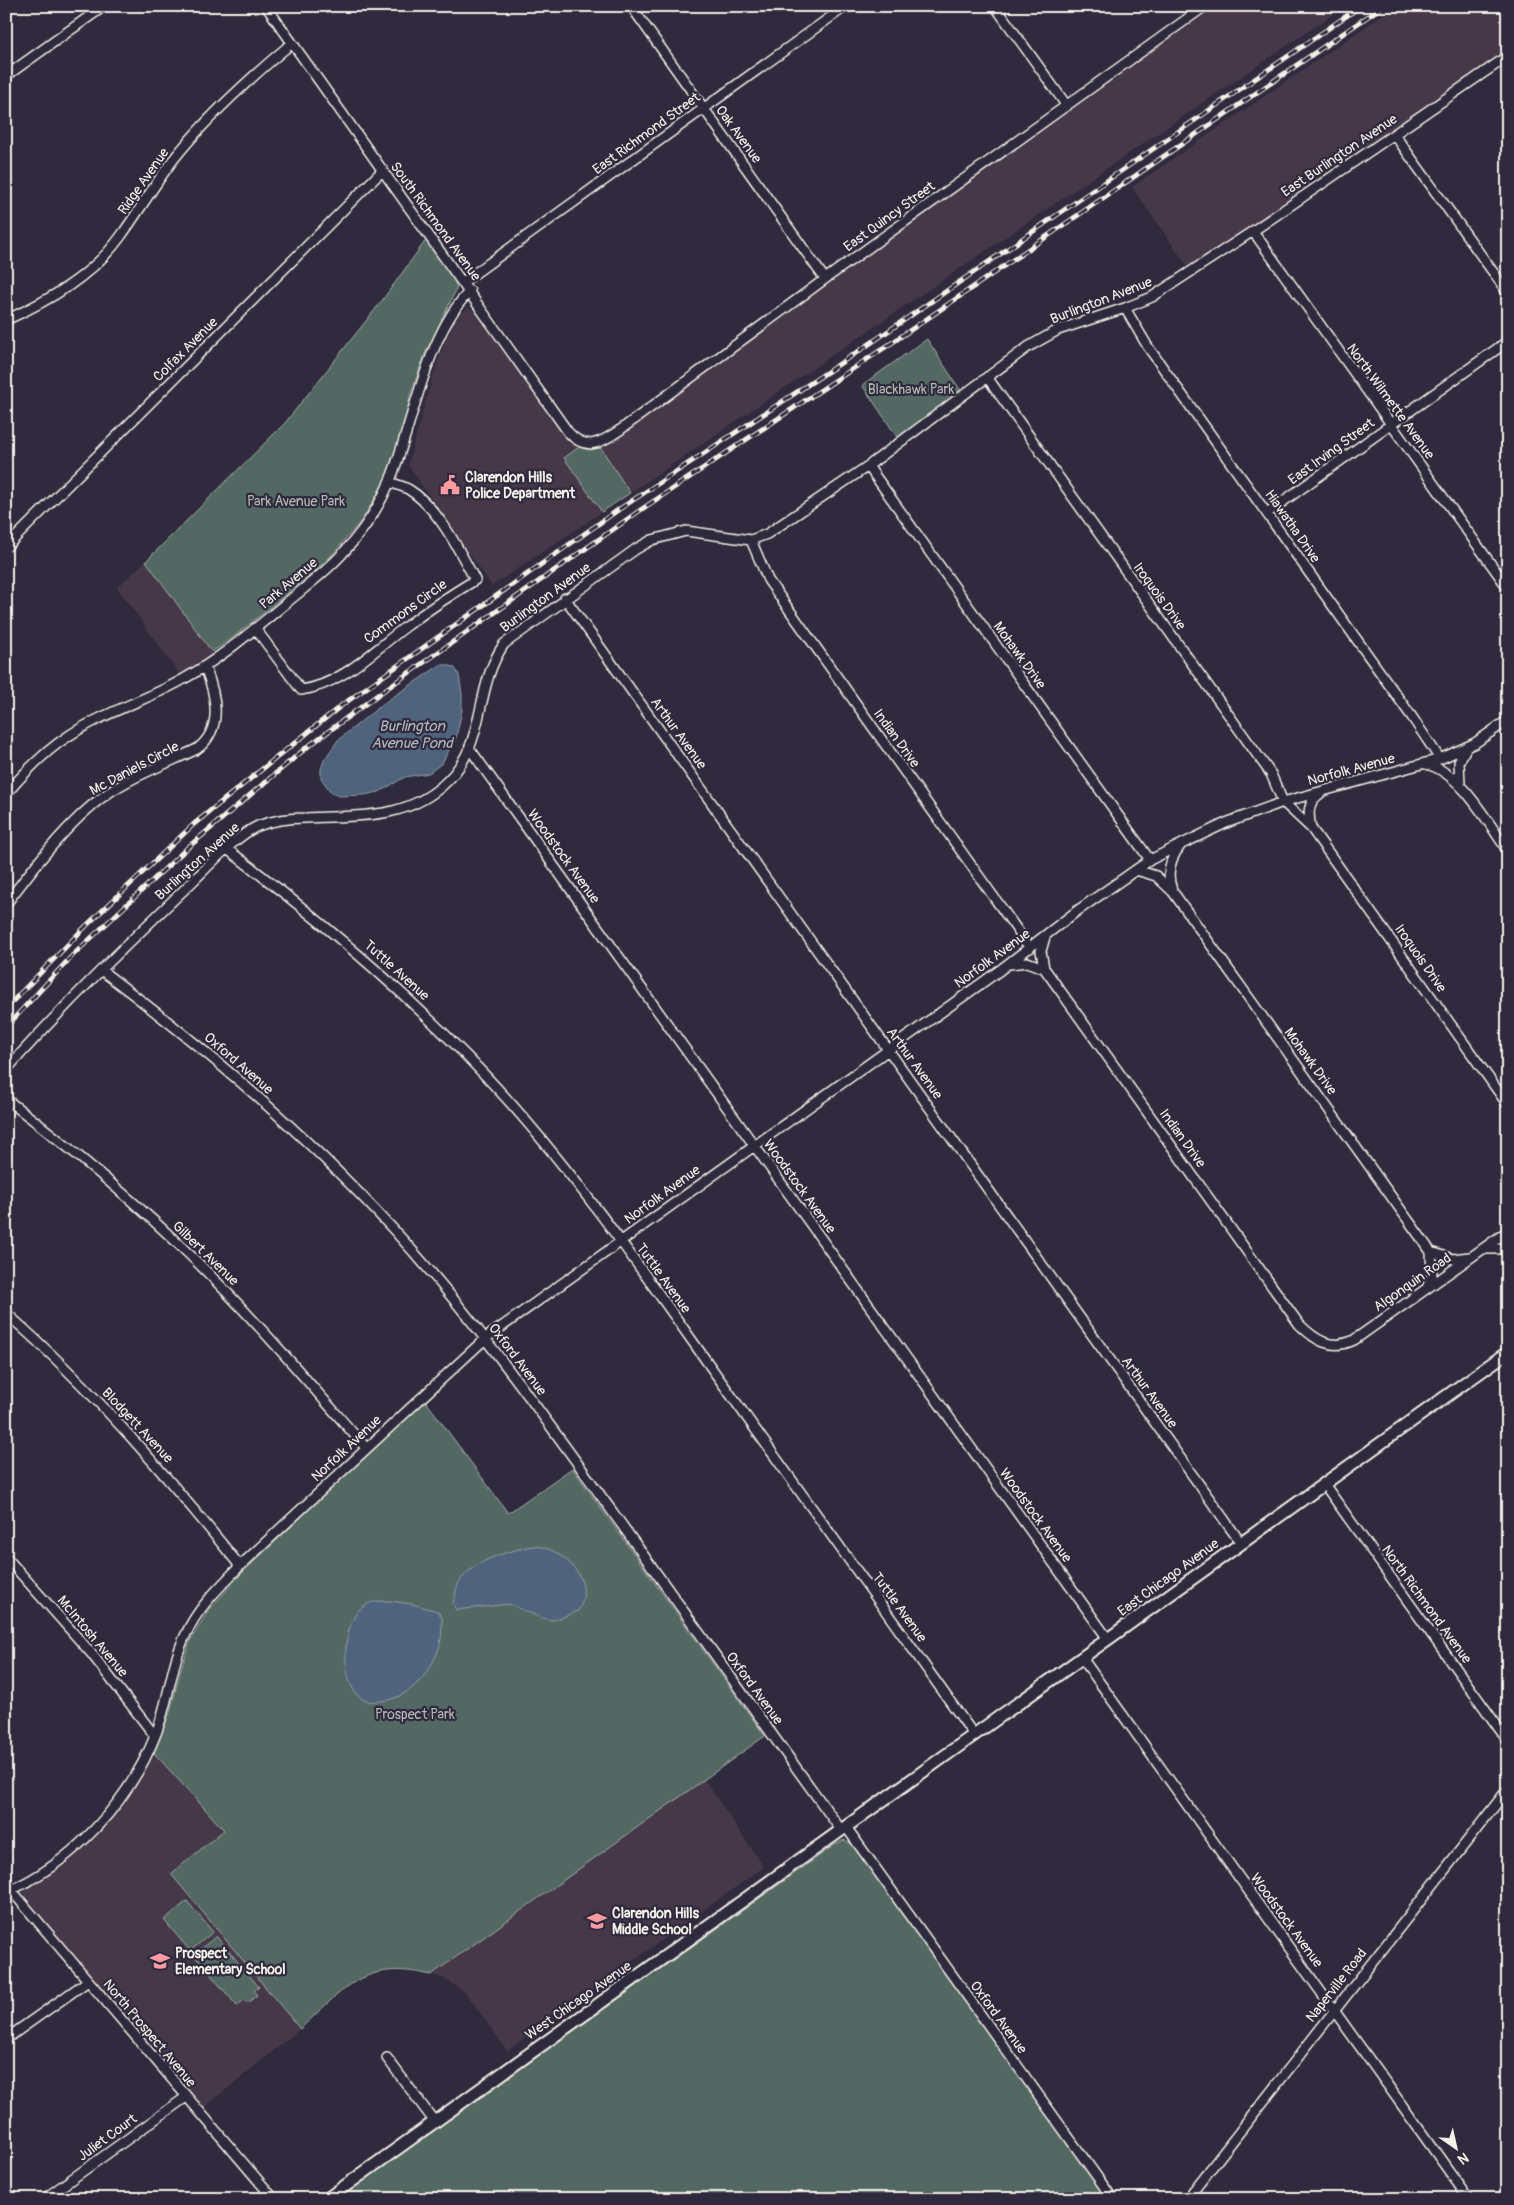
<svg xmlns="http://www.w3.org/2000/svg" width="1514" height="2205" font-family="Pangolin,sans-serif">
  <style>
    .built { fill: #443948 }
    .green { fill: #536862; stroke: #a4aca5 }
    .water { fill: #50647b; stroke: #929ca7 }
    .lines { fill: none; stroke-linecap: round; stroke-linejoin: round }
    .street-casing { stroke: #f4f1e8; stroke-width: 12 }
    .secondary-casing { stroke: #f4f1e8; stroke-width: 15 }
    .street { stroke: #2f2a3d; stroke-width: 9 }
    .secondary { stroke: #2f2a3d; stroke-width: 11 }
    .rail-casing { stroke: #f4f1e8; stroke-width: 5 }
    .rail { stroke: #2f2a3d; stroke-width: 3; stroke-dasharray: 9; stroke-linecap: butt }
    .labels { text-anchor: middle; stroke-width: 4.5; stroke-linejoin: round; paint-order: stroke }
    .street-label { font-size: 14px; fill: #f4f1e8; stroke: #2f2a3d }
    .park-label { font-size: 14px; fill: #b4bab2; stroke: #2f2a3d }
    .poi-label { font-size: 14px; font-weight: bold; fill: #f4f1e8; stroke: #2f2a3d; text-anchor: start }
    .water-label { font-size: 15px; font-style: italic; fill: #b2b9bc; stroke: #2f2a3d }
  </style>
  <rect width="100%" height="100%" fill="#2f2a3d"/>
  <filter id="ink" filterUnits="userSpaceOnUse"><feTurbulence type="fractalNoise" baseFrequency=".02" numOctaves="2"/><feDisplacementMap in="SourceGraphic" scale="10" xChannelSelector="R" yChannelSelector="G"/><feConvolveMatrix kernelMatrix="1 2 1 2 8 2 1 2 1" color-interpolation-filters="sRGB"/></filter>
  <g filter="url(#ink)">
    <path class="built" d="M1212 6H1345L630 493 601 448 623 435 826 285Z
      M1396 6H1508V50L1190 270 1132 187Z
      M469 308 481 316 566 438 579 447 564 458 602 512 492 586 408 465 433 375 446 339 457 319 463 311Z
      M146 561 216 658 182 678 117 587Z
      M154 1753 224 1830 171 1874 300 2029 200 2111 21 1892 55 1869 102 1829 127 1800Z
      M704 1779 764 1867 507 2051 466 1993 445 1979 431 1975Z"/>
    <path class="green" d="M426 240 452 276 457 288 425 354 411 393 402 435 386 479 362 520 330 557 315 571 231 639 212 652 146 561 285 423 381 302Z
      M927 339 961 391 898 438 862 385Z
      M579 447 590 450 601 448 630 493 602 512 564 458Z
      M425 1400 508 1513 572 1468 765 1736 431 1975C364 1959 345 1988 300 2029L171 1874 224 1830 154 1753 170 1712 180 1672 190 1641 208 1611 241 1574Z
      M844 1840 852 1844 1107 2199H337L836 1844Z
      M187 1901 213 1932 190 1951 164 1920Z
      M216 1936 259 1987 254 1991 257 1995 248 2003 244 2000 237 2006 194 1955Z"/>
    <path class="water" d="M440 665H448L455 668 459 675 462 694V710L456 738 442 763 429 773 405 777 379 792 364 795 339 796 330 791 321 778V769L324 760 338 740 384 703Z
      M533 1546C563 1547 597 1581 578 1611L561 1618 551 1620 542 1618 509 1604 456 1610 453 1603C456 1597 455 1590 458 1584 472 1560 508 1551 533 1546Z
      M390 1601 412 1604 437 1611 442 1617C442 1626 442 1635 440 1644 433 1671 410 1699 381 1701 375 1702 367 1702 362 1699 339 1685 340 1617 367 1604 374 1601 382 1601 390 1601Z"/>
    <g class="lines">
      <defs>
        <path id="street" d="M266 6 568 432C586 452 601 443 620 430L825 279 1205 6
          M631 6 825 279
          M995 6 1067 106
          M6 76 104 6
          M1394 134 1508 293
          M1253 231 1508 588
          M463 282 846 6
          M1125 308 1148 347 1412 717 1440 759
          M6 320C50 300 92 276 121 236 139 211 154 185 173 160 207 117 250 78 292 43
          M987 377 1271 774 1283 802 1311 828 1508 1105
          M868 466 1150 860
          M1267 513 1508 341
          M751 540 768 580 1030 948
          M6 547 383 170
          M565 598 1241 1543
          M255 628 301 690C342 685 376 648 408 625 429 609 452 594 475 580 459 550 438 507 408 489 402 486 395 484 389 482
          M470 749 1108 1639
          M1426 764C1461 772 1488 823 1508 851
          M1460 784 1459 762 1466 748
          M6 794C24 773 44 752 67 737 102 713 145 701 182 680 220 659 252 631 285 604 304 588 325 573 342 554 363 532 380 506 391 478 413 423 427 333 470 291
          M1311 828C1308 813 1307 802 1321 793
          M227 849C327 925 422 1005 506 1098 583 1184 648 1279 715 1373 802 1494 888 1614 974 1735
          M1136 870 1156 876 1173 892 1431 1252 1432 1275 1427 1288
          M1172 890C1166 874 1170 859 1180 846
          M6 904C32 869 69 821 104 796 132 776 166 764 197 749 224 729 216 695 205 667
          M1010 964 1027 962 1044 968 1299 1324C1315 1340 1331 1351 1354 1340L1508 1231
          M1044 968 1041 951 1045 937
          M101 970C205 1048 304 1132 392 1228 474 1317 543 1416 614 1514 689 1619 765 1725 841 1830
          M6 1070C64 1005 126 945 189 885 208 867 234 837 258 826 273 820 289 818 306 818 354 815 402 821 442 786 489 745 472 691 504 644L636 549 652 540 686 531 751 540 767 534 868 466 1028 347 1058 330 1125 308 1152 297 1253 231 1508 56
          M6 1099C72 1149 135 1201 194 1259 255 1319 310 1384 366 1448
          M1483 1249H1508
          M1431 1252 1453 1259 1469 1257
          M6 1313C93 1389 167 1476 240 1566
          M1324 1484 1508 1741
          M6 1557 91 1653 155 1736
          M1082 1658 1469 2199
          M846 1827 1113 2199
          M6 1884 274 2199
          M6 1892C72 1864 129 1802 155 1736 169 1703 170 1666 186 1634 198 1607 220 1587 240 1566L486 1338 1000 970 1077 911 1150 860 1182 844 1226 823 1283 802 1440 759 1475 743 1508 720
          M6 2039 88 1981
          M387 2058 434 2121
          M44 2199 186 2097
          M1187 2199 1508 1789"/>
        <path id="secondary" d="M327 2199 1508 1352"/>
      </defs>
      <use href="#street" class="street-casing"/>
      <use href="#secondary" class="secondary-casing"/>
      <use href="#street" class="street"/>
      <use href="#secondary" class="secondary"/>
      <defs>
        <path id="rail" d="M6 1008 86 926 194 824 342 705 618 510 865 347 1361 6
          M6 1027 73 955 186 849 306 748 376 696 642 509 893 342 1383 6"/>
      </defs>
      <use href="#rail" class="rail-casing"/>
      <use href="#rail" class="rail"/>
    </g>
  </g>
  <defs>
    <symbol id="civic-bare" viewBox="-9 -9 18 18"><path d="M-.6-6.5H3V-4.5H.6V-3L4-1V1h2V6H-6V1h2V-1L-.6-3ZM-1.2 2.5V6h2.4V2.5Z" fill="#ff9aa2" stroke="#2f2a3d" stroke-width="2.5" paint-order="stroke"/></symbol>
    <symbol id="school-bare" viewBox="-9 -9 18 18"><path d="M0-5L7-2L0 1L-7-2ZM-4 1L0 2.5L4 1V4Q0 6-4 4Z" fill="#ff9aa2" stroke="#2f2a3d" stroke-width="2.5" paint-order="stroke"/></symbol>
  </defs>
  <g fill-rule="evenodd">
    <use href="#civic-bare" x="436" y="471" width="28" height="28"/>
    <use href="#school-bare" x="583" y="1907" width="28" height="28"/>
    <use href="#school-bare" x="146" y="1947" width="28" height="28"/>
  </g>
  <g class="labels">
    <g class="street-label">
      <text transform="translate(646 133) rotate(-36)" y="5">East Richmond Street</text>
      <text transform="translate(739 134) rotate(54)" y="5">Oak Avenue</text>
      <text transform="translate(1339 155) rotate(-34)" y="5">East Burlington Avenue</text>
      <text transform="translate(143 181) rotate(-55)" y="5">Ridge Avenue</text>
      <text transform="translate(889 216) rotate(-36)" y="5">East Quincy Street</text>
      <text transform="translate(436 221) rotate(54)" y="5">South Richmond Avenue</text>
      <text transform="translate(1101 300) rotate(-21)" y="5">Burlington Avenue</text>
      <text transform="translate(185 349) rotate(-45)" y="5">Colfax Avenue</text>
      <text transform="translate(1391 401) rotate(54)" y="5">North Wilmette Avenue</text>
      <text transform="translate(1331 451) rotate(-36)" y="5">East Irving Street</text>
      <text transform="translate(1293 526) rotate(55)" y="5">Hiawatha Drive</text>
      <text transform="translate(288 583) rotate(-40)" y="5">Park Avenue</text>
      <text transform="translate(1160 596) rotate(54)" y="5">Iroquois Drive</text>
      <text transform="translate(545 597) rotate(-36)" y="5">Burlington Avenue</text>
      <text transform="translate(405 611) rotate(-36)" y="5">Commons Circle</text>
      <text transform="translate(1020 655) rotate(54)" y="5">Mohawk Drive</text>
      <text transform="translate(679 733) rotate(54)" y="5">Arthur Avenue</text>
      <text transform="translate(897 738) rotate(54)" y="5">Indian Drive</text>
      <text transform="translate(134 768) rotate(-28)" y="5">Mc Daniels Circle</text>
      <text transform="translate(1351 769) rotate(-15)" y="5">Norfolk Avenue</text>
      <text transform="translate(564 856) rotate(54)" y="5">Woodstock Avenue</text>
      <text transform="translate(197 861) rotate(-42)" y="5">Burlington Avenue</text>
      <text transform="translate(992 958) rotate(-36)" y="5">Norfolk Avenue</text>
      <text transform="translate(1421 958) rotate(55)" y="5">Iroquois Drive</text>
      <text transform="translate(397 970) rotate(42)" y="5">Tuttle Avenue</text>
      <text transform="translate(1311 1061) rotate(54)" y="5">Mohawk Drive</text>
      <text transform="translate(239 1063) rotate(41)" y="5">Oxford Avenue</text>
      <text transform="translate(915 1063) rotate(54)" y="5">Arthur Avenue</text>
      <text transform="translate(1183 1138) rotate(54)" y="5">Indian Drive</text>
      <text transform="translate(800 1186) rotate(54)" y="5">Woodstock Avenue</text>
      <text transform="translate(662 1194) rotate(-36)" y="5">Norfolk Avenue</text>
      <text transform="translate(206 1253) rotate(44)" y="5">Gilbert Avenue</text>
      <text transform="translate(664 1278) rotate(54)" y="5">Tuttle Avenue</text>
      <text transform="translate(1412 1282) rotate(-35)" y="5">Algonquin Road</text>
      <text transform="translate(518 1359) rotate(53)" y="5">Oxford Avenue</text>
      <text transform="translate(1150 1392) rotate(54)" y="5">Arthur Avenue</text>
      <text transform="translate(138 1425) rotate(47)" y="5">Blodgett Avenue</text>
      <text transform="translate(346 1448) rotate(-43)" y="5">Norfolk Avenue</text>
      <text transform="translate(1036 1515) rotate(54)" y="5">Woodstock Avenue</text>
      <text transform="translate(1168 1577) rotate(-36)" y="5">East Chicago Avenue</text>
      <text transform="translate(1427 1604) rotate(54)" y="5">North Richmond Avenue</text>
      <text transform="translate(900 1607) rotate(54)" y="5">Tuttle Avenue</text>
      <text transform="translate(93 1636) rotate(50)" y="5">McIntosh Avenue</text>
      <text transform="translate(755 1688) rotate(54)" y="5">Oxford Avenue</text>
      <text transform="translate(1287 1920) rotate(54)" y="5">Woodstock Avenue</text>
      <text transform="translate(1336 1985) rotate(-52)" y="5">Naperville Road</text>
      <text transform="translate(578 2000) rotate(-35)" y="5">West Chicago Avenue</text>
      <text transform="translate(999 2017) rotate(54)" y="5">Oxford Avenue</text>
      <text transform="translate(150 2033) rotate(50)" y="5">North Prospect Avenue</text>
      <text transform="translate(107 2137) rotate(-36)" y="5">Juliet Court</text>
    </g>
    <g class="park-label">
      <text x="911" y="394">Blackhawk Park</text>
      <text x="296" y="506">Park Avenue Park</text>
      <text x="415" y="1719">Prospect Park</text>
    </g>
    <g class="poi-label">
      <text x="465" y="482">Clarendon Hills<tspan x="465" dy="16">Police Department</tspan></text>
      <text x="612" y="1918">Clarendon Hills<tspan x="612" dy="16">Middle School</tspan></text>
      <text x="175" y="1958">Prospect<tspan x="175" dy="16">Elementary School</tspan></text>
    </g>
    <g class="water-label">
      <text x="412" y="731">Burlington<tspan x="412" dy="17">Avenue Pond</tspan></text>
    </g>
  </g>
  <rect width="1514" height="2205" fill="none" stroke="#2f2a3d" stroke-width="25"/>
  <rect x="12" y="12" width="1489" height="2180" fill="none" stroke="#f4f1e8" stroke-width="2" filter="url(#ink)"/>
  <g transform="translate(1456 2148) rotate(146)" stroke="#2f2a3d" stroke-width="4" paint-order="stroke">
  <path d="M0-4L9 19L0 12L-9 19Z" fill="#f4f1e8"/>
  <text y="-8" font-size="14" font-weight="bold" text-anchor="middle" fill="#f4f1e8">N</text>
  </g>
</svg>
